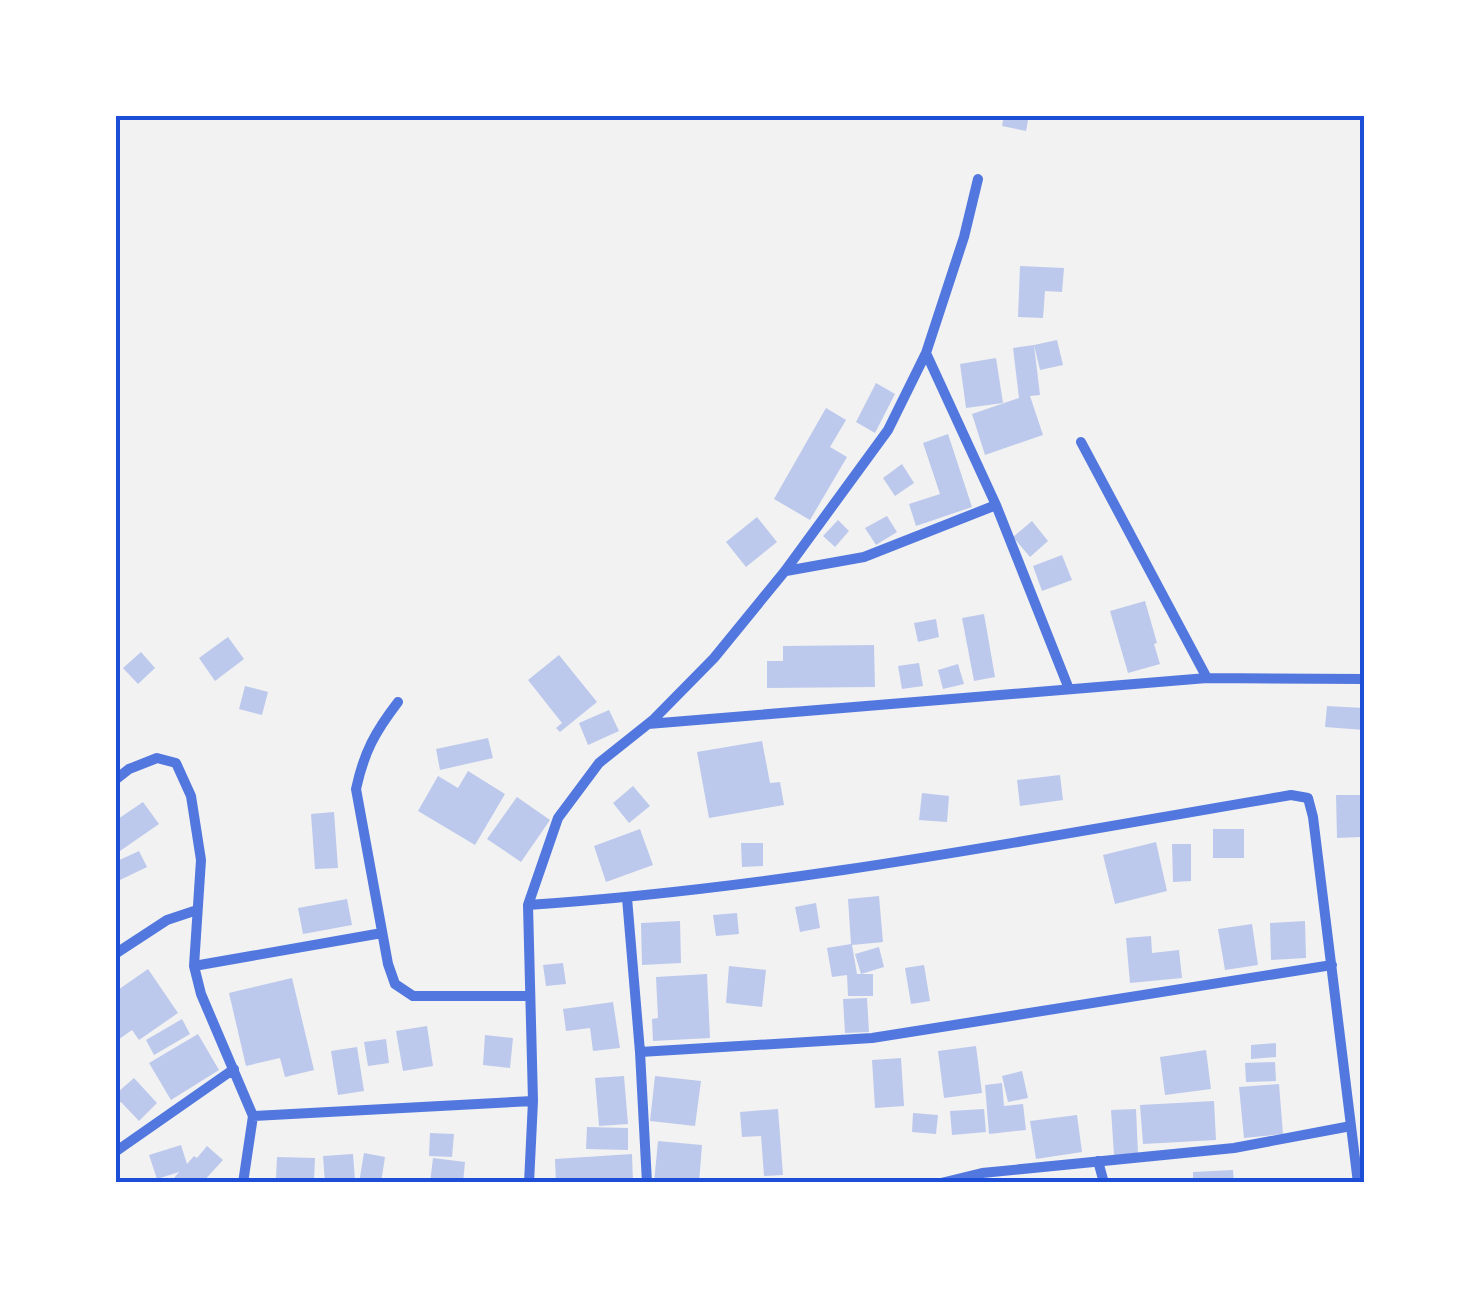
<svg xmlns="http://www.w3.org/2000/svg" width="1479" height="1298" font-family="'Fira Sans',sans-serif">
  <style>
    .building { fill: #bdc9ec }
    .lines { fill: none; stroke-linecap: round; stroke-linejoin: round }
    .minor { stroke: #5277de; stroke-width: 10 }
    .neatline { fill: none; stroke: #1d4ed8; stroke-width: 4 }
  </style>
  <rect width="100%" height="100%" fill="#f2f2f2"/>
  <path class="building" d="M1004 115H1029L1026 131 1002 126Z
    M1020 266 1064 268 1062 292 1045 291 1043 318 1018 317Z
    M1057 340 1063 365 1040 370 1034 345Z
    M1034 345 1040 395 1030 396 1043 435 985 455 972 414 1019 398 1013 348Z
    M996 358 1003 403 966 408 960 364Z
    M876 383 895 394 875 433 856 422Z
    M826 408 846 420 830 447 847 457 810 520 774 499Z
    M948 434 972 507 916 526 909 504 940 494 923 443Z
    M902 464 914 483 895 496 883 478Z
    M887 516 897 532 876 545 865 528Z
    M757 517 777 542 746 567 726 542Z
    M838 520 849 531 835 547 823 536Z
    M1032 521 1048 541 1030 557 1013 537Z
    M1062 555 1072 580 1042 591 1033 566Z
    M1145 601 1157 643 1154 644 1160 664 1128 673 1110 611Z
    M984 614 995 677 974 681 962 618Z
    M936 619 939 637 918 642 914 623Z
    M228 637 244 659 215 681 199 658Z
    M874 645 875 687 767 688V661H783V646Z
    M141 652 155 668 138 684 123 668Z
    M559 655 597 702 560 732 556 728 562 723 528 680Z
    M919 663 923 686 902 689 898 666Z
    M958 664 964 684 943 689 938 670Z
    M245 686 268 692 262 715 239 709Z
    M1327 706 1364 708V730L1325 727Z
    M609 710 619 731 588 745 579 723Z
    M488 738 493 758 440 770 436 749Z
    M762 741 770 783 780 782 784 805 709 818 697 752Z
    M468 771 505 794 475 845 418 811 438 776 458 788Z
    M1060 775 1063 800 1020 806 1017 780Z
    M633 786 650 806 629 823 613 803Z
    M922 793 949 796 947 822 919 820Z
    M1336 795H1360L1361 837 1337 838Z
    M517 797 550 820 521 862 487 839Z
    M143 802 159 824 120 851 115 843V821Z
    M334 812 338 868 315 869 311 814Z
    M640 829 653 865 606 882 594 846Z
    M1213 829H1244V858H1213Z
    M1156 842 1167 891 1115 904 1103 855Z
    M741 843H763V866L742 867Z
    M1172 844H1191V881L1173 882Z
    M139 851 147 867 120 880 115 869V862Z
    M879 896 883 942 852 945 857 974H873V996H848L847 975 832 977 827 948 851 944 848 899Z
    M347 899 352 925 303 934 298 908Z
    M816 903 820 928 800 932 795 907Z
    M737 913 739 934 716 936 713 915Z
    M680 921 681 963 642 965 641 923Z
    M1305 921 1306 958 1271 960 1270 923Z
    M1252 924 1258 965 1225 970 1218 929Z
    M1151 936 1152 953 1179 950 1182 978 1130 983 1126 938Z
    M879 947 884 967 861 974 855 954Z
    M563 963 566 984 546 986 543 965Z
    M924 965 930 1001 911 1004 905 968Z
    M729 966 766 970 762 1007 726 1003Z
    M148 969 178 1013 139 1040 132 1030 115 1042V992Z
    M707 974 710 1038 653 1041 652 1019 658 1018 656 977Z
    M292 978 314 1070 285 1077 280 1058 246 1066 229 993Z
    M867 998 869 1032 845 1033 843 999Z
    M613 1002 620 1048 593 1051 590 1028 566 1031 563 1009Z
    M182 1019 190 1034 154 1055 146 1040Z
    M427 1026 433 1066 403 1071 396 1031Z
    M198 1034 219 1070 171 1100 149 1063Z
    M485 1035 513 1038 510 1068 483 1065Z
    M386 1039 389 1063 368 1066 364 1042Z
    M1276 1043V1057L1251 1059V1045Z
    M976 1046 982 1093 944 1098 938 1051Z
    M357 1047 364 1091 338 1095 331 1051Z
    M1206 1050 1211 1089 1165 1095 1160 1057Z
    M901 1058 904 1106 875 1108 872 1060Z
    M1275 1062 1276 1081 1246 1082 1245 1063Z
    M1022 1071 1028 1098 1008 1102 1002 1076Z
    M624 1076 628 1124 599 1126 595 1078Z
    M655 1076 701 1081 695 1126 650 1121Z
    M134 1078 157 1103 139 1121 121 1102 115 1107V1089L118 1092Z
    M1002 1083 1004 1106 1023 1104 1026 1130 989 1134 985 1085Z
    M1279 1084 1283 1134 1244 1138 1239 1087Z
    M1214 1101 1216 1140 1143 1144 1140 1105Z
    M778 1109 783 1175 764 1176 761 1136 742 1137 740 1112Z
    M984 1109 986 1132 952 1135 950 1111Z
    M1136 1109 1138 1154 1114 1155 1111 1110Z
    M913 1113 938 1115 936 1134 912 1132Z
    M1077 1115 1082 1152 1036 1159 1030 1121Z
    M587 1127 628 1128V1150L586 1149Z
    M430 1133 454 1134 452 1157 429 1156Z
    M658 1141 702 1145 699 1183H654Z
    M181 1145 187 1164 194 1156 197 1158 207 1146 223 1160 202 1183H170L179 1172 157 1179 149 1155Z
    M364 1153 385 1157 381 1183H359Z
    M353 1154 355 1180 325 1183 323 1156Z
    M632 1154 633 1183H556L555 1159Z
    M277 1157 315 1158 314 1181 276 1179Z
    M433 1158 465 1162 463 1183H430Z
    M1233 1170 1234 1183H1193V1172Z"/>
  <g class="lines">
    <path class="minor" d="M926 353 996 505 1069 689
      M1081 442 1207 678
      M786 571 864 557 996 505
      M398 702C375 732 364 752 356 789L388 964 395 984 413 996H529
      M648 724 1207 678 1364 679
      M115 780 129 769 157 758 176 763 191 796 201 860 194 966 201 994 253 1116 243 1183
      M627 898 640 1052 647 1183
      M528 905C784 888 1037 838 1291 795L1308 798 1313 817 1358 1183
      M115 954 167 920 197 910
      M194 966 382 933
      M640 1052 872 1038 1332 965
      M253 1116 533 1101
      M115 1152 234 1069
      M1098 1161 1104 1183
      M529 1183 533 1101 528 905 558 818 599 763 653 720 714 658 785 571 888 430 926 353 964 237 978 179
      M941 1183 982 1173 1234 1148 1351 1126"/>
  </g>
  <rect width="1479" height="1298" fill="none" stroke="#ffffff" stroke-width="235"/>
  <rect x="118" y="118" width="1244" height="1062" class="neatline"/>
</svg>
